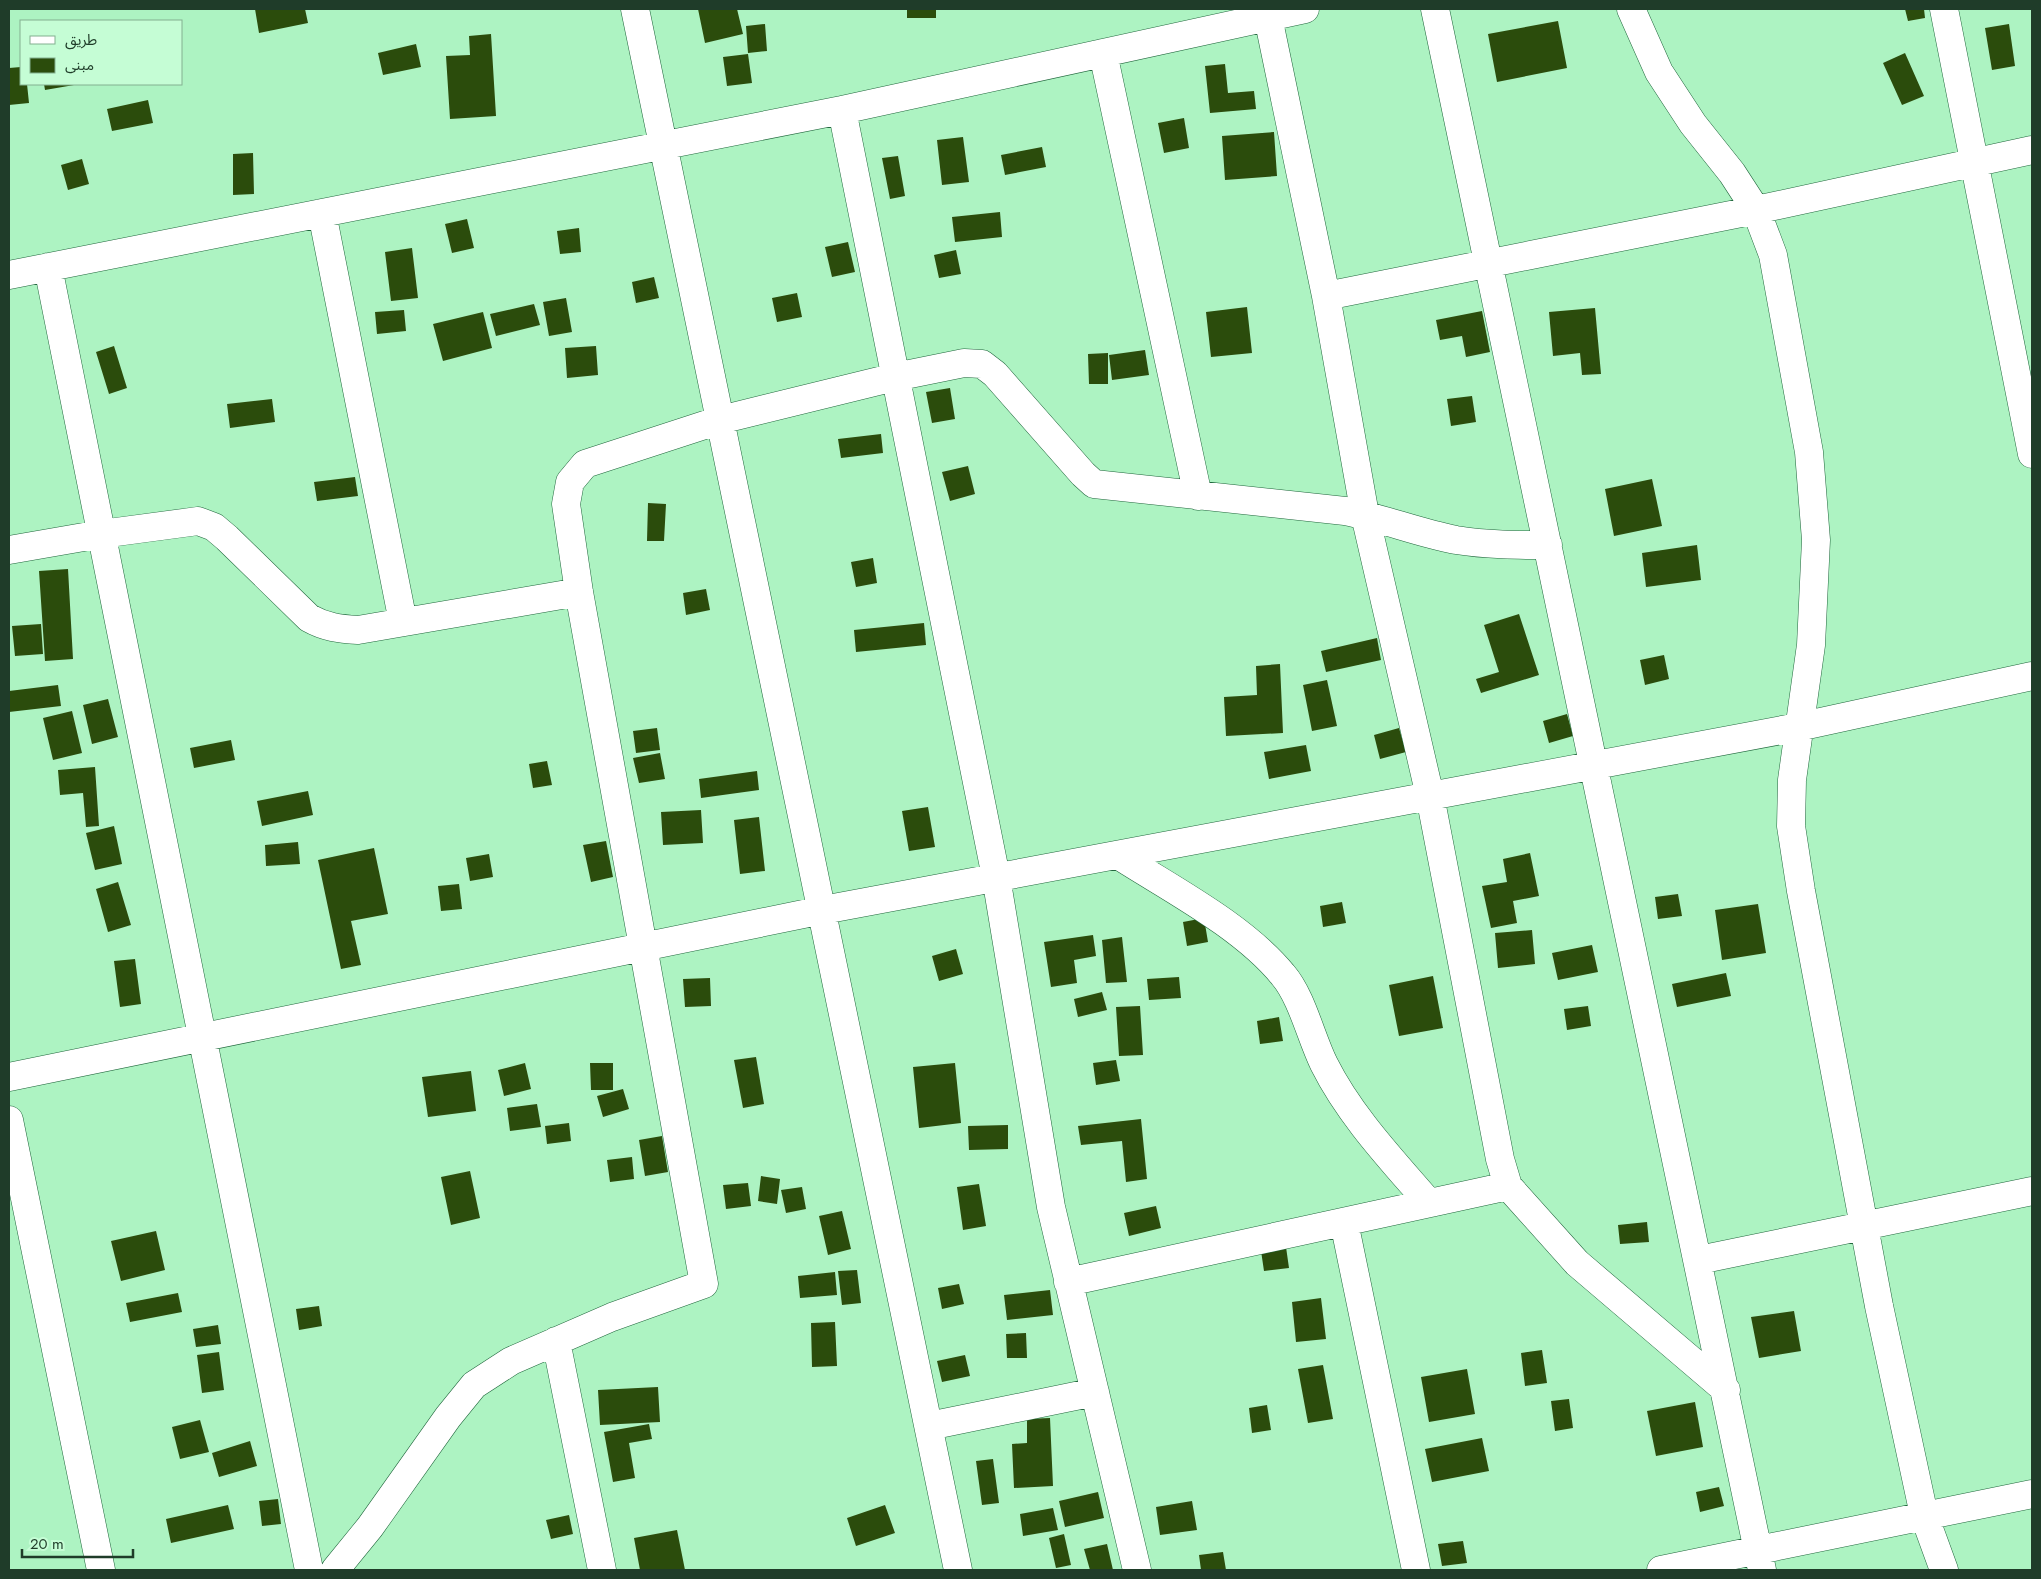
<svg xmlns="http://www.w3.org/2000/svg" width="2041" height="1579" font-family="Jost,'Noto Sans Arabic',sans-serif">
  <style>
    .building { fill: #2b4c0c }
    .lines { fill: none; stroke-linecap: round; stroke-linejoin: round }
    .street-casing { stroke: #21673d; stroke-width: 29 }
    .street { stroke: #fff; stroke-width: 28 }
  </style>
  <rect width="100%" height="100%" fill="#adf3c2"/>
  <path class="building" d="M255 9H305L308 23 259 33Z
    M698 9H737L743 34 705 43Z
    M907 9H936V18H907Z
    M1905 9H1924L1925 18 1908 21Z
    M1558 21 1567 68 1497 82 1488 34Z
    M765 24 767 51 748 53 746 26Z
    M2009 24 2015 66 1992 70 1985 28Z
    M491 34 496 116 450 119 446 56 470 55 469 36Z
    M416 44 421 67 383 75 378 53Z
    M1905 53 1924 96 1902 105 1883 63Z
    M748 54 752 83 727 86 723 57Z
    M1225 64 1228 93 1254 91 1256 109 1210 113 1205 66Z
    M21 67V84H27L29 103 9 105V68Z
    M44 84H74V85L45 90Z
    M148 100 153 123 112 131 107 109Z
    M1184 118 1189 148 1164 153 1158 123Z
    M1274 132 1277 176 1225 180 1222 136Z
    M963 137 969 182 942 185 937 140Z
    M1042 147 1046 167 1005 175 1001 155Z
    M253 153 254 194 233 195V154Z
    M898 156 905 196 890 199 882 158Z
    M82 159 89 184 68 190 61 165Z
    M1000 212 1002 237 955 242 952 217Z
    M467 219 474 248 452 253 445 224Z
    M579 228 581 252 560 254 557 231Z
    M848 242 855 272 832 277 825 247Z
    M412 248 418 298 391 301 385 252Z
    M956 250 961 274 939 278 934 255Z
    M654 277 659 298 636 303 632 282Z
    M797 293 802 317 777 322 772 298Z
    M566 298 572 332 549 336 543 302Z
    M534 304 540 325 496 336 490 314Z
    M1247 307 1252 353 1211 357 1206 312Z
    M1595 308 1601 374 1582 375 1580 353 1553 356 1549 312Z
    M404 310 406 331 377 334 375 312Z
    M1482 311 1490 352 1466 357 1462 336 1440 340 1436 320Z
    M483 312 492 348 443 361 433 324Z
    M114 346 127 388 109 394 96 352Z
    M596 346 598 375 567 378 565 348Z
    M1145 350 1149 375 1112 380 1109 355Z
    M1108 353V384H1089L1088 354Z
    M950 388 955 419 932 423 926 392Z
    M1472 396 1476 422 1451 426 1447 399Z
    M272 399 275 422 230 428 227 404Z
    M881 434 883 453 841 458 838 439Z
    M968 466 975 494 950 501 942 472Z
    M355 477 358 496 317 501 314 482Z
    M1652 479 1662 526 1614 536 1605 489Z
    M648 503 666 504 664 541H647Z
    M1697 545 1701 580 1646 587 1642 553Z
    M873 558 877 583 856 587 851 562Z
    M68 569 73 659 45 661 39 571Z
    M706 589 710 610 686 615 683 593Z
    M1519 614 1539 675 1481 693 1476 679 1499 672 1484 625Z
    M924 623 926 645 856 652 854 630Z
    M41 624 43 654 15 656 12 626Z
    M1377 638 1381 660 1326 672 1321 651Z
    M1664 655 1669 679 1645 685 1640 660Z
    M1280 664 1283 733 1226 736 1224 697 1257 695 1256 666Z
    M1327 680 1337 726 1312 731 1303 685Z
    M58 685 61 706 9 712V691Z
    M108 699 118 737 92 744 83 705Z
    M72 711 82 753 53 760 43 718Z
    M1567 714 1573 736 1549 743 1543 721Z
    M657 728 660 750 636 753 633 731Z
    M1399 728 1406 752 1380 759 1374 735Z
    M231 740 235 760 194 768 190 748Z
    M1306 745 1311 771 1269 779 1264 752Z
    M660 753 665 779 639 783 633 758Z
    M547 761 552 785 533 788 529 764Z
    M95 767 99 826 86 827 83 793 60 795 58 770Z
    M757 771 759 790 701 798 699 779Z
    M308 791 313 815 262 826 257 801Z
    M928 807 935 847 909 851 902 811Z
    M701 810 703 843 663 845 661 812Z
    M759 817 765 871 740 874 734 820Z
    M114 826 122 864 95 870 86 833Z
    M606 841 613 877 591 882 583 845Z
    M298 842 300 864 266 866 265 845Z
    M374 848 388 914 351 921 361 965 341 969 318 860Z
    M1530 853 1539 896 1513 901 1517 923 1491 928 1482 886 1507 882 1503 859Z
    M489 854 493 877 470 881 466 858Z
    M118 882 131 925 108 932 96 889Z
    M459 884 462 909 441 911 438 886Z
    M1678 894 1682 916 1658 919 1655 897Z
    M1342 902 1346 923 1323 927 1320 906Z
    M1758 904 1766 953 1722 960 1715 910Z
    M1204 918 1208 942 1187 946 1183 922Z
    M1532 930 1535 964 1498 968 1495 933Z
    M1093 935 1096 956 1074 960 1077 983 1051 987 1044 942Z
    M1122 937 1127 982 1106 983 1102 940Z
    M1592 945 1598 972 1558 980 1552 953Z
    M956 949 963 974 939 981 932 956Z
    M135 959 141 1004 120 1007 114 961Z
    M1726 973 1731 996 1677 1007 1672 984Z
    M1433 976 1443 1028 1399 1036 1389 985Z
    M1179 977 1181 998 1149 1000 1147 979Z
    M710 978 711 1006 685 1007 683 979Z
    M1102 992 1107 1010 1078 1017 1074 999Z
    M1140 1006 1143 1055 1119 1056 1116 1007Z
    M1588 1006 1591 1026 1567 1030 1564 1009Z
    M1279 1017 1283 1041 1260 1044 1257 1021Z
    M756 1057 764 1104 743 1108 734 1060Z
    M1116 1060 1120 1081 1096 1085 1093 1063Z
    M525 1063 531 1089 504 1096 498 1070Z
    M590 1063H613V1090H591Z
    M955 1063 961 1123 919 1128 913 1067Z
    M471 1071 476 1111 428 1117 422 1077Z
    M623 1089 629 1109 603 1117 597 1096Z
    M537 1104 541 1127 510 1131 507 1108Z
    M1141 1119 1147 1179 1126 1182 1122 1141 1081 1145 1078 1126Z
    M569 1123 571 1141 547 1144 545 1126Z
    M1008 1125V1149L969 1150 968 1126Z
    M662 1136 668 1172 645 1176 639 1140Z
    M632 1157 634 1179 610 1182 607 1160Z
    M470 1171 480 1218 451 1225 441 1177Z
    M761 1176 780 1179 777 1204 758 1201Z
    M748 1183 751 1206 726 1209 723 1185Z
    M979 1184 986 1226 963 1230 957 1187Z
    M802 1187 806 1209 786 1213 781 1190Z
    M1156 1206 1161 1228 1129 1236 1124 1213Z
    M842 1211 851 1249 828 1255 819 1216Z
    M1647 1222 1649 1242 1620 1244 1618 1225Z
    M156 1231 165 1270 121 1281 111 1241Z
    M1285 1240 1289 1268 1264 1271 1260 1244Z
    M857 1270 861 1303 842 1305 838 1271Z
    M835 1272 837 1295 800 1298 798 1276Z
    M959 1284 964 1304 942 1309 938 1288Z
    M1050 1290 1053 1315 1007 1320 1004 1295Z
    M178 1293 182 1312 130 1322 126 1303Z
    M1321 1298 1326 1339 1296 1342 1292 1302Z
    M319 1306 322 1326 299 1330 296 1309Z
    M1794 1311 1801 1351 1759 1358 1751 1317Z
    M835 1322 837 1366 812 1367 811 1323Z
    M218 1325 221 1344 196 1347 193 1329Z
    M1026 1333 1027 1358H1007L1006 1334Z
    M1542 1350 1547 1383 1525 1386 1521 1353Z
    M219 1352 224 1390 202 1393 197 1355Z
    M965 1355 970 1376 942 1382 937 1361Z
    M1323 1365 1333 1419 1308 1423 1298 1369Z
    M1467 1369 1475 1414 1429 1422 1421 1377Z
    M658 1387 660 1422 600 1425 598 1390Z
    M1569 1399 1573 1428 1555 1431 1551 1401Z
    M1695 1402 1703 1447 1656 1456 1647 1411Z
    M1267 1405 1271 1430 1252 1433 1249 1408Z
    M1050 1418 1053 1486 1014 1488 1012 1444 1027 1443V1419Z
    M200 1420 209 1452 180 1459 172 1427Z
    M649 1424 652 1439 629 1443 635 1478 613 1482 604 1432Z
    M1482 1438 1489 1471 1432 1482 1425 1449Z
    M250 1441 257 1466 219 1477 212 1453Z
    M993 1459 999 1503 982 1505 976 1461Z
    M1719 1487 1724 1506 1700 1512 1696 1492Z
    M1098 1492 1104 1518 1065 1527 1059 1501Z
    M278 1499 281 1524 262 1526 259 1501Z
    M1192 1501 1197 1530 1160 1535 1156 1507Z
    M228 1505 234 1529 171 1543 166 1519Z
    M885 1505 895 1533 856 1546 847 1518Z
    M1053 1508 1058 1530 1023 1536 1020 1514Z
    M569 1515 573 1534 551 1539 546 1520Z
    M677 1530 685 1570H640L634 1538Z
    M1064 1534 1071 1565 1056 1568 1049 1538Z
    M1463 1541 1467 1563 1442 1566 1438 1544Z
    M1107 1544 1113 1570H1090L1084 1549Z
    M1223 1552 1226 1570H1201L1199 1555Z"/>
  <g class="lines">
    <defs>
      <path id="street" d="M635 9 958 1570
        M1435 9 1762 1570
        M1631 9 1659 72 1693 124 1732 173 1756 210 1773 255 1809 452 1816 540 1811 645 1792 780 1791 826 1801 891 1879 1306 1924 1515 1944 1570
        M1944 9 2032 454
        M1268 17 1326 296 1365 515 1430 796 1500 1159 1508 1186 1577 1263 1726 1390
        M1103 53 1198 496
        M842 110 996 877 1051 1207 1137 1570
        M322 213 403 622
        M48 267 309 1570
        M9 275 842 110 1305 9
        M1326 296 1756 210 2032 150
        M9 550 101 534 198 521 214 527 227 538 309 618C325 627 339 629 358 630L579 592
        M1118 855C1171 889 1243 926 1283 975 1302 997 1311 1038 1324 1064 1350 1116 1392 1160 1429 1203
        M9 1077 823 910 1798 727 2032 676
        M9 1120 101 1570
        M1344 1222 1416 1570
        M1699 1260 2032 1191
        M1068 1282 1508 1186
        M556 1341 602 1570
        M929 1426 1095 1392
        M335 1570 370 1527 448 1417 474 1385 511 1361 612 1317 704 1284 579 592 566 504 570 482 585 464 720 420 895 377 964 363 982 364 995 374 1083 474 1094 484 1345 511C1382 518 1419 533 1456 540 1487 545 1517 545 1548 545
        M1661 1570 2032 1494"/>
    </defs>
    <use href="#street" class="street-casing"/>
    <use href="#street" class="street"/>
  </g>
  <rect width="2041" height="1579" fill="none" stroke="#1f3c29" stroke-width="20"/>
  <rect x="20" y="20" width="162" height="65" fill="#c5fdd5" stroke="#83b090"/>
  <rect x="30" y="36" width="25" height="8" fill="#ffffff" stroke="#83b090"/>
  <text x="65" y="45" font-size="15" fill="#1f3c29">طريق</text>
  <rect x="30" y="58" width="25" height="15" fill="#2b4c0c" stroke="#83b090"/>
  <text x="65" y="70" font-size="15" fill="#1f3c29">مبنى</text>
  <path d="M22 1549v8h111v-8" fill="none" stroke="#1f3c29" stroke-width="2.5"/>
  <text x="30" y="1549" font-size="15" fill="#1f3c29" stroke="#c5fdd5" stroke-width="4" paint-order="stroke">20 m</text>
</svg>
